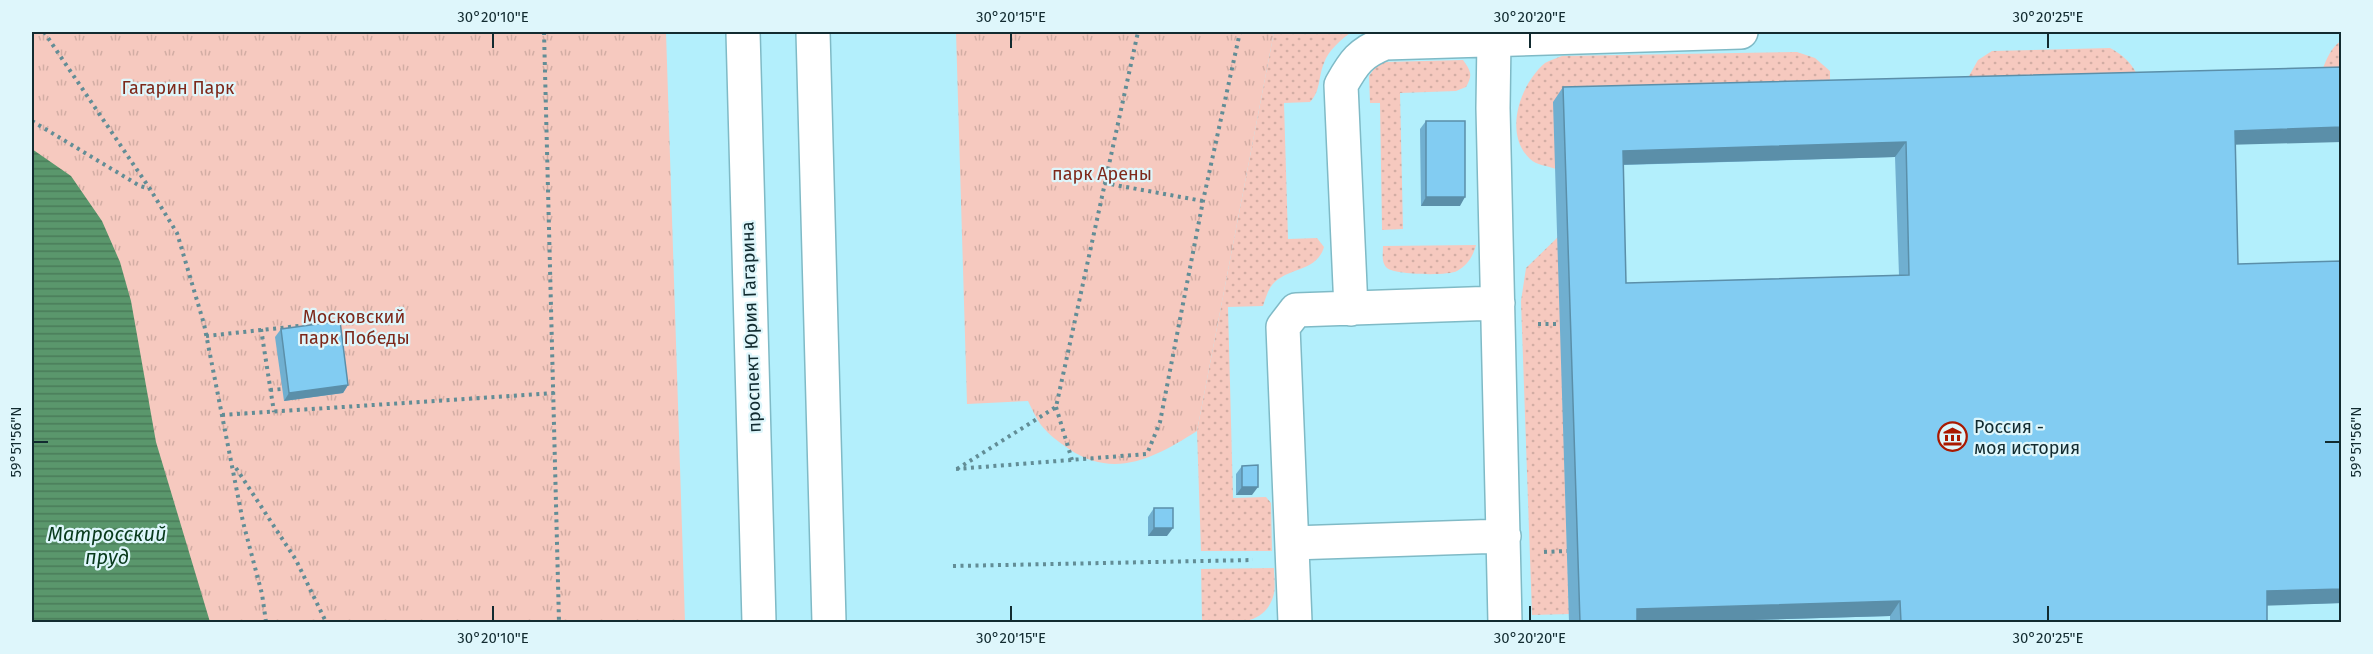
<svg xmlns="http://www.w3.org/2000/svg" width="2373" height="654" font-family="'Fira Sans',sans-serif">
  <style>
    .grass { fill: url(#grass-dots) }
    .park { fill: url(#park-tufts) }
    .water { fill: url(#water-rules) }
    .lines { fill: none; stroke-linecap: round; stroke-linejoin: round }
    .minor-casing { stroke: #7fbac6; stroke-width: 36 }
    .major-casing { stroke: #7fbac6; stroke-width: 36 }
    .path { stroke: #628d96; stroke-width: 4; stroke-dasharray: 3 4.5; stroke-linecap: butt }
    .minor { stroke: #fff; stroke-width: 33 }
    .major { stroke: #fff; stroke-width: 33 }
    .wall { fill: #70afd0; fill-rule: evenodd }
    .shaded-wall { fill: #5b8fa9 }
    .building { fill: #82ccf2; stroke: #5b8fa9; stroke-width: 1.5; fill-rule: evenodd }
    .ticks { fill: none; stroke: #122b30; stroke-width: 2 }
    .labels { text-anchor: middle; stroke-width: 4.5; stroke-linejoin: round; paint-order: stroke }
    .park-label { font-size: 18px; fill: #7d281a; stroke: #def6fb }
    .street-label { font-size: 18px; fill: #122b30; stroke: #def6fb }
    .poi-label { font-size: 18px; fill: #122b30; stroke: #def6fb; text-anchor: start }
    .water-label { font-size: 20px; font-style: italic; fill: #093a1c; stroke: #def6fb }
    .neatline { fill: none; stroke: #122b30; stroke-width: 2 }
    .ticks-label { font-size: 15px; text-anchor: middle; fill: #122b30 }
  </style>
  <defs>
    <pattern id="grass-dots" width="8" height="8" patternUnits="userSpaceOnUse" patternTransform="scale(1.5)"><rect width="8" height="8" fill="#f6c9bf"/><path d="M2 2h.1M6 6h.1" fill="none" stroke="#d2ada4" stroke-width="1.8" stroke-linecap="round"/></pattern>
    <pattern id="park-tufts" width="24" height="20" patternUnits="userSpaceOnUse" patternTransform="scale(1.5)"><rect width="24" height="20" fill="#f6c9bf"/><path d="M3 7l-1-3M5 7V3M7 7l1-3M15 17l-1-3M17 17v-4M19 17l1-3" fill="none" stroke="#d2ada4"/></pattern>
    <pattern id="water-rules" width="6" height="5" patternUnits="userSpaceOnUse" patternTransform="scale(1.5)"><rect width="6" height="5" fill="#5a976c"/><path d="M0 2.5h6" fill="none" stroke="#497b59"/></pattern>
  </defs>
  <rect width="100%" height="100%" fill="#b3effc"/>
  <path class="grass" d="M1274 32H1352C1341 39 1328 51 1324 63 1318 77 1321 91 1310 102L1284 103 1288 239 1317 238 1324 247C1316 274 1284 266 1270 288 1267 293 1265 300 1263 306L1228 307 1233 498 1266 497 1271 503 1272 551H1201L1197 431Z
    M2341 41V81L2322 71C2326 60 2331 47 2341 41Z
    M2110 48C2128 58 2135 67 2142 86L1969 76 1978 60 1992 51Z
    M1797 52 1815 58 1830 71V94L1556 169C1548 166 1536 165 1530 159 1503 134 1520 84 1545 63 1550 60 1557 58 1562 56Z
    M1463 60C1471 71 1473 75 1466 87L1456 91 1400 93 1403 229 1382 230 1380 103H1370L1369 76 1376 66 1385 62Z
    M1558 237 1569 614 1532 615 1521 301 1526 268Z
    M1476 245C1473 256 1468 265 1457 271 1449 276 1395 275 1387 268 1381 262 1383 254 1383 246Z
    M1274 568C1274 576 1276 589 1273 597 1263 628 1229 623 1202 622L1201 569Z"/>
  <path class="park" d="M32 32H666L685 622H32Z
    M956 32H1274L1197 431C1156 457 1115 480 1069 449 1059 442 1049 435 1041 425 1036 418 1032 409 1028 401L967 404Z"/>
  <path class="water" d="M32 149 71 176 102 221 120 262 131 301 156 442 210 622H32Z"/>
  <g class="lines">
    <defs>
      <path id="minor" d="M1494 38 1493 108 1505 622
        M1351 309 1341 85C1354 62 1360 53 1385 43L1741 32
        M1292 543 1504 536
        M1295 622 1283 327 1296 310 1498 303"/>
      <path id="major" d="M743 32 759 622
        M813 32 829 622"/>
    </defs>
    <use href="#minor" class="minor-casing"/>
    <use href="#major" class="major-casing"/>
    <path class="path" d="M44 32 150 189 177 233 204 324 243 522 262 594 266 622
      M544 32 559 622
      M32 121 140 186 150 189
      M1104 183 1203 201
      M1538 324H1560
      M261 329 274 412
      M206 336 317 324
      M270 390 282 389
      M1056 407 1072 460
      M222 415 555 393
      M236 468 296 560 326 622
      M956 469 1147 454 1160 422 1203 201 1240 32
      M957 469 1056 407 1138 32
      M1544 552 1567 551
      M953 566 1253 560"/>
    <use href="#minor" class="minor"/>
    <use href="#major" class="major"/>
  </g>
  <path class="wall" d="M1563 87 2235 145 2238 264 2342 603 2267 605V622H1890V616L1681 622H1569L1553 102ZM1895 157 1899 275 1626 283 1623 165Z
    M1426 121 1460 206H1421L1420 129Z
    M281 329 348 385 343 393 284 401 275 337Z
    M1242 466 1252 495H1236V474Z
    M1154 508 1167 536H1148V517Z"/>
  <path class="shaded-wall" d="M2342 127V142L2224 145 2235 131Z
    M1906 142 1895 157 1612 165 1623 151Z
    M1426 197H1465L1460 206H1421Z
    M348 385 343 393 284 401 289 393Z
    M1242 487H1258L1252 495H1236Z
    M1154 528H1173L1167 536H1148Z
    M2342 589V603L2256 606 2267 591Z
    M1900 601 1890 616 1680 622H1627L1637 609Z"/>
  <path class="building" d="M2342 67V127L2235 131 2238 264 2342 261V589L2267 591V622H1901L1900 601 1637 609V622H1580L1563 87ZM1906 142 1909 275 1626 283 1623 151Z
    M1426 121H1465V197H1426Z
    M340 321 348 385 289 393 281 329Z
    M1258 465V487H1242V466Z
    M1154 508H1173V528H1154Z"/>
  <path class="ticks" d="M493 33V48M1011 33V48M1530 33V48M2048 33V48M33 442H48M2325 442H2340M493 606V621M1011 606V621M1530 606V621M2048 606V621"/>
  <defs>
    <symbol id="museum-ring" viewBox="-11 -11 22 22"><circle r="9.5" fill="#def6fb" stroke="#a91900" stroke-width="1.5"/><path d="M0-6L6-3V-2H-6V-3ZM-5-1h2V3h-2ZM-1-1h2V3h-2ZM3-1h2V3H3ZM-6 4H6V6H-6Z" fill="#a91900"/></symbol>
  </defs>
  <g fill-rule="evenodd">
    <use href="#museum-ring" x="1936" y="420" width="33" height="33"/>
  </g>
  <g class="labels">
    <g class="park-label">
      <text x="178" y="94">Гагарин Парк</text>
      <text x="1102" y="180">парк Арены</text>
      <text x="354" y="323">Московский<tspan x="354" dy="21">парк Победы</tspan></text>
    </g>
    <g class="street-label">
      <text transform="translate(751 327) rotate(-92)" y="6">проспект Юрия Гагарина</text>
    </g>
    <g class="poi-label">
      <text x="1974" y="433">Россия -<tspan x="1974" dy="21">моя история</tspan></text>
    </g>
    <g class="water-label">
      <text x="107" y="541">Матросский<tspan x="107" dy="23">пруд</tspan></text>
    </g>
  </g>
  <rect width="2373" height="654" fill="none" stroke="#def6fb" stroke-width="66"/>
  <rect x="33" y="33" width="2307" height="588" class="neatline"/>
  <g class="ticks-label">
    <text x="493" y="22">30°20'10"E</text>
    <text x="1011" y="22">30°20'15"E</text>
    <text x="1530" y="22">30°20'20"E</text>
    <text x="2048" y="22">30°20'25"E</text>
    <text transform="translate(16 442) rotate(-90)" y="5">59°51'56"N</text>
    <text transform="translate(2356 442) rotate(-90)" y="5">59°51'56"N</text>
    <text x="493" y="643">30°20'10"E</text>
    <text x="1011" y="643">30°20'15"E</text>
    <text x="1530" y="643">30°20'20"E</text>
    <text x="2048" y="643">30°20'25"E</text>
  </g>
</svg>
